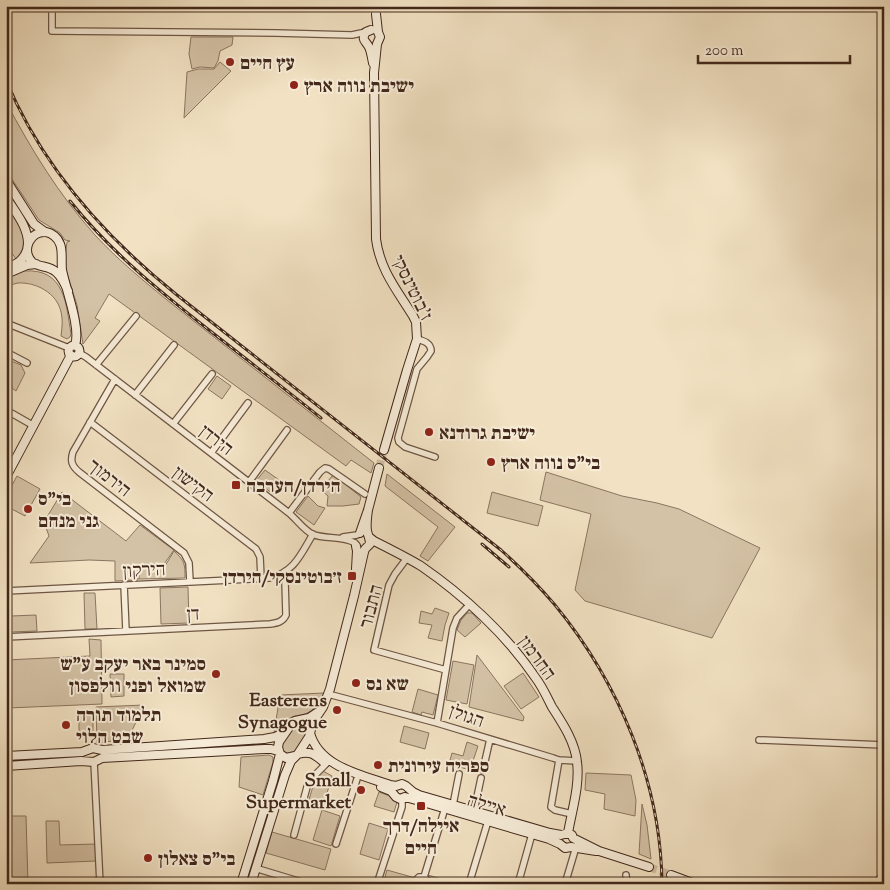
<svg xmlns="http://www.w3.org/2000/svg" width="890" height="890" font-family="'Sorts Mill Goudy','Frank Ruhl Libre',serif">
  <style>
    .green { fill: #d4c2a6; stroke: #8b7560 }
    .lines { fill: none; stroke-linecap: round; stroke-linejoin: round }
    .secondary-tunnel { stroke: #cfbda1; stroke-width: 8; stroke-dasharray: 8 4; stroke-linecap: butt }
    .street-casing { stroke: #6e5645; stroke-width: 8 }
    .secondary-casing { stroke: #42281b; stroke-width: 10 }
    .primary-casing { stroke: #42281b; stroke-width: 11 }
    .street { stroke: #f7ecd8; stroke-width: 5.5 }
    .secondary { stroke: #f7ecd8; stroke-width: 8 }
    .primary { stroke: #f2e2c3; stroke-width: 9 }
    .rail-casing { stroke: #42281b; stroke-width: 3 }
    .rail { stroke: #f7ecd8; stroke-width: 1; stroke-dasharray: 4; stroke-linecap: butt }
    .poi-dot { fill: #8f2418; stroke: #f7ecd8; stroke-width: 2 }
    .labels { text-anchor: middle; stroke-width: 4; stroke-linejoin: round; paint-order: stroke }
    .poi-label { font-size: 19px; font-weight: bold; fill: #42281b; stroke: #f7ecd8; text-anchor: start }
    .street-label { font-size: 19px; fill: #42281b; stroke: #f7ecd8 }
  </style>
  <rect width="100%" height="100%" fill="#f2e2c3"/>
  <filter id="stains"><feTurbulence type="fractalNoise" baseFrequency=".004" numOctaves="4"/><feColorMatrix values="0 0 0 0 .2 0 0 0 0 .09 0 0 0 0 .02 0 0 0 .5 -.17"/></filter>
  <radialGradient id="worn" r=".72"><stop offset=".6" stop-color="#630" stop-opacity="0"/><stop offset="1" stop-color="#630" stop-opacity=".3"/></radialGradient>
  <path class="green" d="M191 37H233L232 45 220 51 218 61 214 68 200 67 192 69 189 54Z
    M220 62 231 71 184 118 187 72 198 69H214Z
    M6 102C31 149 59 195 95 235 118 260 145 282 172 304L374 463 371 473 351 460 346 466 109 294 95 318 100 321 83 344 77 305 64 264 67 242 70 241 65 240 60 233 39 220 6 170Z
    M6 203C17 220 36 242 16 259L6 245Z
    M24 271C65 268 66 304 71 334L70 337 67 339 61 336C62 328 63 320 61 312 57 293 36 282 18 283 14 284 10 285 6 286V279Z
    M11 361 21 365 25 373 16 391 12 388 10 364Z
    M217 376 231 386 222 399 208 389Z
    M265 470 282 482 273 494 256 481Z
    M546 472 622 496 657 503 679 509 760 548 712 638 585 601 575 590 591 514 540 500Z
    M387 474 455 527 428 561 420 556 438 527 385 486Z
    M17 476 40 489 25 516 6 506V496Z
    M332 476H335L361 497 359 504 343 506H327L328 496 321 490Z
    M62 492 126 541 140 525 174 550 164 564H144L138 568V580L115 581V561L89 560 30 563 49 536 44 522Z
    M492 492 543 506 538 526 487 513Z
    M308 496 318 506 325 508 314 525 296 512Z
    M174 551C185 561 185 564 185 578L139 579V568L145 564 165 566Z
    M188 587 189 623 161 624 160 588Z
    M84 593H95L97 629H85Z
    M435 608 449 613 445 625 442 641 428 638 432 625 419 623 421 611 432 614Z
    M467 613H472L481 623 465 637 457 630 461 620Z
    M36 615 37 631 11 632V616Z
    M89 639 101 640 102 704 8 708 10 750H6V660L90 656Z
    M477 655 524 717 523 721 469 707Z
    M453 661 474 665 467 704 446 700Z
    M523 673 539 697 521 709 504 686Z
    M110 674H124V696L111 697Z
    M418 689 438 695 433 715 422 712 421 715 412 712Z
    M324 693C320 702 314 711 305 714 299 716 294 715 289 719 283 724 282 731 274 733L280 695Z
    M144 705 128 739 97 743 96 707Z
    M79 710H93V732H79Z
    M299 723C316 728 302 743 296 753L284 755 281 744 293 726Z
    M404 726 429 733 425 749 400 742Z
    M467 742 478 746 470 770 449 764 452 753 463 756Z
    M269 755 273 757V762L263 795 239 787 241 757Z
    M323 771 332 776 322 810 340 816 331 846 313 840 322 810 307 806 314 783Z
    M586 773 631 775 636 800 635 816 604 809 605 794 585 790Z
    M379 792 398 799 394 812 374 806Z
    M642 804 647 825 651 859 639 854Z
    M6 816H26L28 884H6Z
    M46 821H59L60 845 96 844V861L47 863Z
    M369 823 388 829 379 860 360 854Z
    M272 832 331 849 325 870 266 853Z
    M387 870 426 881 428 875 457 884H383Z"/>
  <g class="lines">
    <path class="secondary-tunnel" d="M379 468 384 450
      M649 867 671 875"/>
    <defs>
      <path id="street" d="M52 6V31L276 33 352 35 366 32
        M6 323 69 348
        M417 339C424 341 431 343 431 351L427 357 417 369 398 438 399 442 405 447 435 457
        M6 352 27 363
        M79 353 86 357 289 513C296 519 304 530 312 534 326 540 341 535 355 543
        M96 365 136 316
        M115 379 73 452C70 461 72 466 79 472L184 553 189 563 190 582
        M135 395 174 345
        M6 410 34 426
        M90 422 256 549 260 557 261 578
        M173 424 212 374
        M211 453 248 403
        M249 482 287 430
        M289 513 320 472 325 468 329 469 365 494
        M343 537 357 535
        M407 558 395 574 389 585 374 650 446 670
        M124 585 126 631
        M6 591 269 578C294 573 301 554 313 534
        M6 637 270 624C277 623 283 622 286 615L285 581 283 573
        M328 694 437 723 553 758 559 760 577 761
        M437 723 453 628 457 618 469 605
        M759 740 884 745
        M559 760 551 807 555 810 572 814
        M94 762 100 884
        M483 770 490 739
        M453 805 459 774
        M474 811 481 778
        M294 835 307 787 316 774 326 764
        M336 844 357 779
        M255 868 308 884
        M626 875 627 884
        M424 877 445 808
        M424 877 427 880V884
        M377 884 402 807V799
        M417 884 416 880 419 877H424
        M469 884 488 821
        M518 884 532 834
        M565 884 576 847
        M877 884 884 871"/>
      <path id="secondary" d="M376 14 378 32 380 37 377 44 374 73 376 239C380 270 397 290 413 316L416 322 417 339 407 370 384 450
        M371 30 366 32C361 40 365 40 369 47 371 51 372 58 373 63
        M6 180 34 224 45 232
        M6 197C15 212 28 226 28 244
        M6 268C17 264 23 261 27 250
        M6 274 27 265 36 264
        M68 291C65 284 62 277 56 272 49 265 39 268 32 262 21 250 30 231 46 232 52 233 58 238 60 244 63 251 61 262 62 270 66 290 81 328 75 345
        M68.5 351a5.5 5.5 0 1 1 11 0a5.5 5.5 0 1 1-11 0Z
        M6 477 71 355
        M360 533 368 510 379 468
        M369 537 374 541C390 549 406 557 421 566 463 595 506 634 535 677 542 686 547 697 552 707 563 724 575 742 577 762 580 785 572 810 568 833
        M356 569 357 551 356 546
        M310 733C319 767 362 775 390 785L396 786 402 784 406 786 413 792 419 795 550 833 561 835 568 833 572 835 573 838 599 851 649 867
        M298 754C311 750 315 755 325 763
        M6 756 82 752 93 748 102 750 264 739 275 737 285 732
        M295 756 286 758 280 754 278 747 279 742 292 723 295 721 309 718 318 712
        M6 766 81 761 94 762 102 758 265 749H271L278 751
        M381 787 391 791 396 797 400 799 405 797 416 800 549 839 560 844 565 848 571 847 596 851
        M671 875 695 884
        M241 884 273 781 280 754
        M251 884 285 775 291 761 298 754 309 737 313 722 323 707 330 689 354 596 364 552 365 549 370 544C370 538 368 536 367 531 366 524 367 517 368 510"/>
      <path id="primary" d="M882 6 884 7"/>
    </defs>
    <use href="#street" class="street-casing"/>
    <use href="#secondary" class="secondary-casing"/>
    <use href="#primary" class="primary-casing"/>
    <use href="#street" class="street"/>
    <use href="#secondary" class="secondary"/>
    <use href="#primary" class="primary"/>
    <defs>
      <path id="rail" d="M6 80C42 167 105 237 177 295L501 550C520 567 538 585 555 605 619 683 661 782 662 884
        M70 201C111 252 158 290 209 330 246 359 284 388 321 418
        M482 544 509 567"/>
    </defs>
    <use href="#rail" class="rail-casing"/>
    <use href="#rail" class="rail"/>
  </g>
  <g class="poi-dot">
    <circle cx="230" cy="62" r="5"/>
    <circle cx="294" cy="85" r="5"/>
    <circle cx="429" cy="432" r="5"/>
    <circle cx="491" cy="462" r="5"/>
    <rect x="231" y="480" width="10" height="10" rx="2.5"/>
    <circle cx="28" cy="509" r="5"/>
    <rect x="347" y="571" width="10" height="10" rx="2.5"/>
    <circle cx="216" cy="674" r="5"/>
    <circle cx="356" cy="683" r="5"/>
    <circle cx="337" cy="710" r="5"/>
    <circle cx="66" cy="725" r="5"/>
    <circle cx="378" cy="765" r="5"/>
    <circle cx="361" cy="790" r="5"/>
    <rect x="416" y="801" width="10" height="10" rx="2.5"/>
    <circle cx="148" cy="858" r="5"/>
  </g>
  <g class="labels">
    <g class="poi-label">
      <text x="240" y="69">עץ חיים</text>
      <text x="304" y="92">ישיבת נווה ארץ</text>
      <text x="439" y="439">ישיבת גרודנא</text>
      <text x="501" y="469">בי"ס נווה ארץ</text>
      <text x="246" y="492">הירדן/הערבה</text>
      <text x="38" y="505">בי"ס<tspan x="38" dy="22">גני מנחם</tspan></text>
      <text x="342" y="583" text-anchor="end">ז׳בוטינסקי/הירדן</text>
      <text x="206" y="670" text-anchor="end">סמינר באר יעקב ע"ש<tspan x="206" dy="22">שמואל ופני וולפסון</tspan></text>
      <text x="366" y="690">שא נס</text>
      <text x="327" y="706" text-anchor="end">Easterens<tspan x="327" dy="22">Synagogue</tspan></text>
      <text x="76" y="721">תלמוד תורה<tspan x="76" dy="22">שבט הלוי</tspan></text>
      <text x="388" y="772">ספריה עירונית</text>
      <text x="351" y="786" text-anchor="end">Small<tspan x="351" dy="22">Supermarket</tspan></text>
      <text x="421" y="832" text-anchor="middle">איילה/דרך<tspan x="421" dy="22">חיים</tspan></text>
      <text x="158" y="865">בי"ס צאלון</text>
    </g>
    <g class="street-label">
      <text transform="translate(413 287) rotate(64)" y="7">ז'בוטינסקי</text>
      <text transform="translate(217 439) rotate(38)" y="7">הירדן</text>
      <text transform="translate(110 477) rotate(38)" y="7">הירמוך</text>
      <text transform="translate(194 483) rotate(37)" y="7">הקישון</text>
      <text transform="translate(144 569) rotate(-3)" y="7">הירקון</text>
      <text transform="translate(370 606) rotate(-75)" y="7">התבור</text>
      <text transform="translate(193 613) rotate(-3)" y="7">דן</text>
      <text transform="translate(538 657) rotate(54)" y="7">החרמון</text>
      <text transform="translate(467 715) rotate(19)" y="7">הגולן</text>
      <text transform="translate(487 804) rotate(17)" y="7">איילה</text>
    </g>
  </g>
  <rect width="890" height="890" fill="none" stroke="#f2e2c3" stroke-width="25"/>
  <rect x="8" y="8" width="875" height="875" fill="none" stroke="#42281b" stroke-width="2.5"/>
  <rect x="12" y="12" width="865" height="865" fill="none" stroke="#42281b"/>
  <path d="M698 55v8h152v-8" fill="none" stroke="#42281b" stroke-width="2.5"/>
  <text x="705" y="55" font-size="15" fill="#42281b" stroke="#f7ecd8" stroke-width="4" paint-order="stroke">200 m</text>
  <rect width="100%" height="100%" filter="url(#stains)"/>
  <rect width="100%" height="100%" fill="url(#worn)"/>
</svg>
